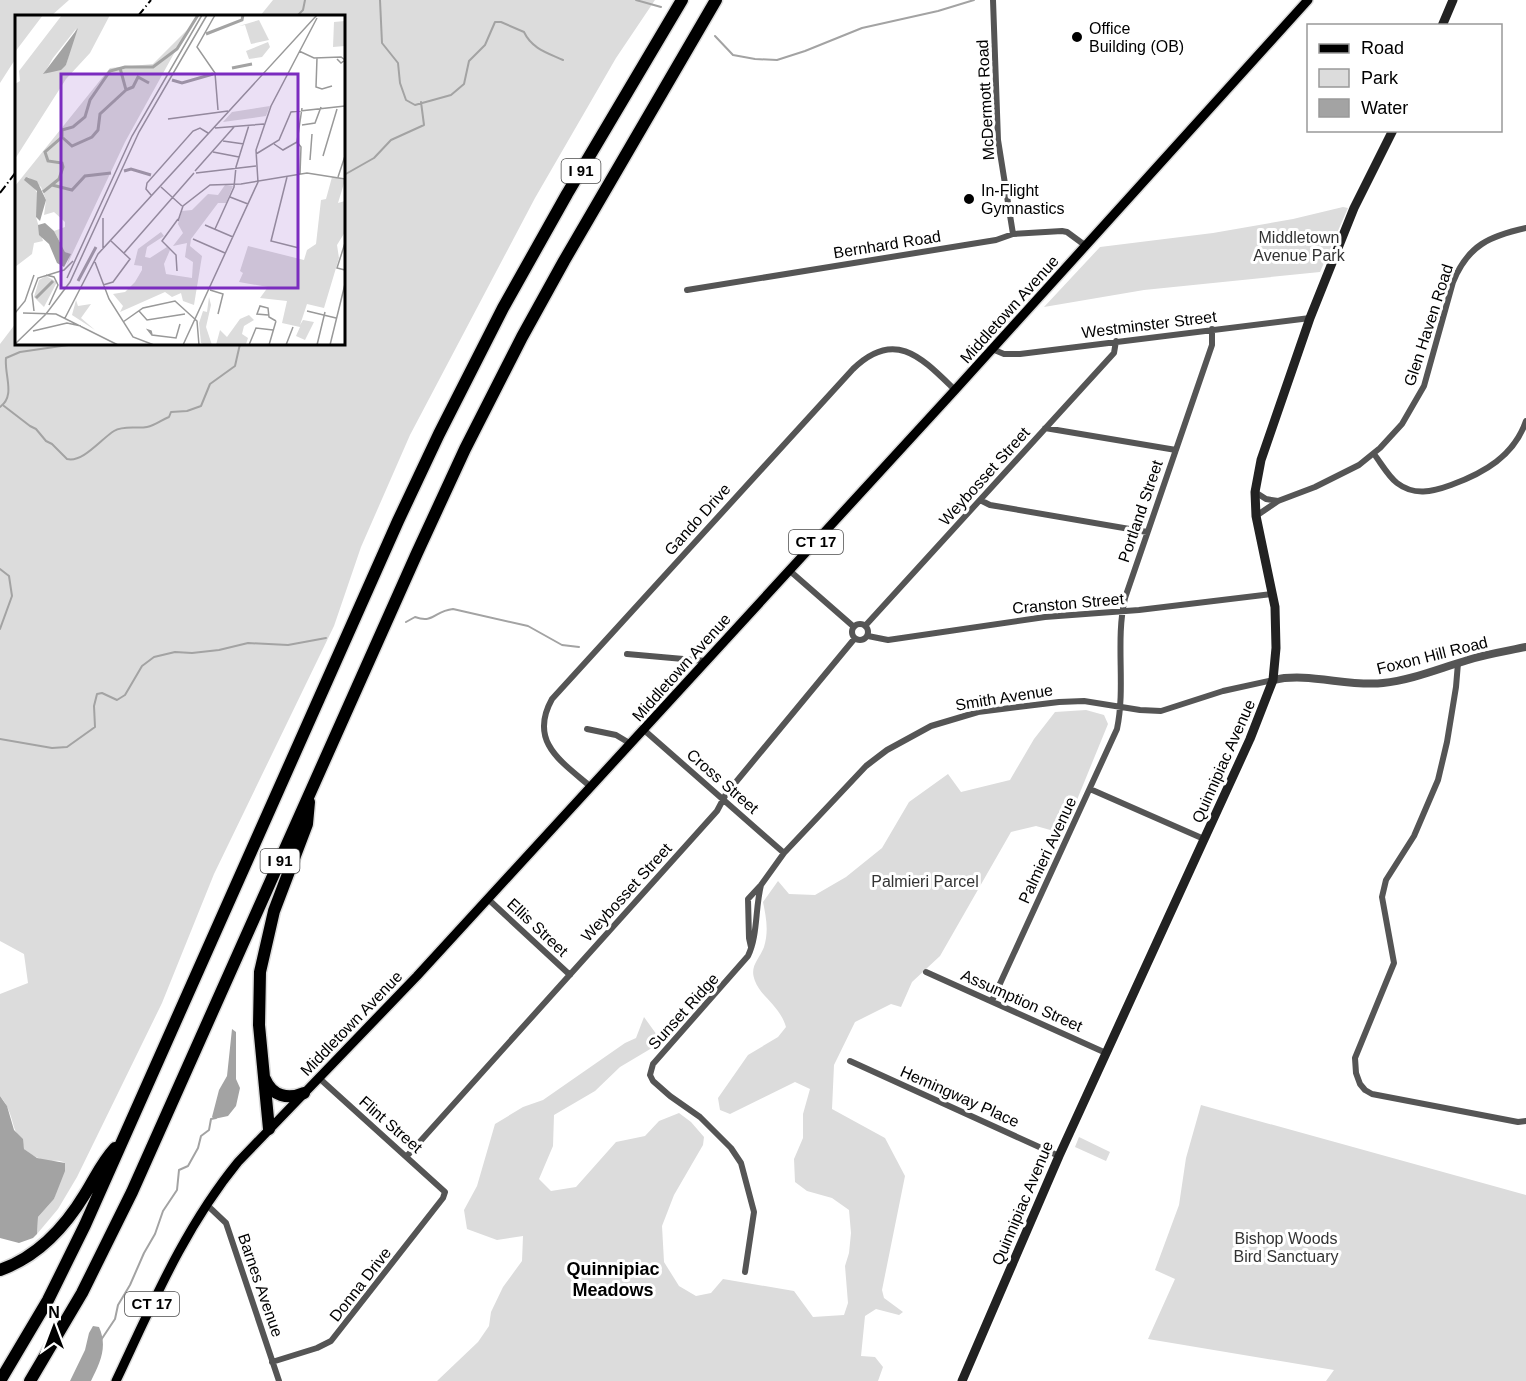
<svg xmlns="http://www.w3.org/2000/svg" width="1526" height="1381" font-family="Helvetica,sans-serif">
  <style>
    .green { fill: #dcdcdc }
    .water { fill: #a3a3a3 }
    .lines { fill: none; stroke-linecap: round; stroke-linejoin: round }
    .stream { stroke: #a3a3a3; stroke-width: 2 }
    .primary-casing { stroke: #dbdbdb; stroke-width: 12 }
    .motorway-casing { stroke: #dbdbdb; stroke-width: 15 }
    .minor { stroke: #555; stroke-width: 6 }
    .tertiary { stroke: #555; stroke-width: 8 }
    .secondary { stroke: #222; stroke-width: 9 }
    .primary { stroke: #000; stroke-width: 9 }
    .motorway { stroke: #000; stroke-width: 12 }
    .rail { stroke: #000; stroke-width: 2; stroke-dasharray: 9 3 1.5 3; stroke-linecap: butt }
    .poi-dot { fill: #000; stroke: #fff; stroke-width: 2 }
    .labels { text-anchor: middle; stroke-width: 6; stroke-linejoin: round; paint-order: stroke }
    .shield { fill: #fff; stroke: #4c4c4c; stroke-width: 1.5 }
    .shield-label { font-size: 15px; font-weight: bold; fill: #000 }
    .poi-label { font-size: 16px; fill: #000; stroke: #fff; text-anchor: start }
    .street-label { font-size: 16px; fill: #000; stroke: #fff }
    .park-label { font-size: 16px; fill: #333; stroke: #fff }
    .neighbourhood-label { font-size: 18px; font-weight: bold; fill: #000; stroke: #fff }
    .inset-river { fill: none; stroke: #a3a3a3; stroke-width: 3 }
    .inset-road { fill: none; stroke: #999; stroke-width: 1.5 }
    .view { fill: #7b2cbf; fill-opacity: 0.15; stroke: #7b2cbf; stroke-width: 3 }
    .inset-edge { fill: none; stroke: #000; stroke-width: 3 }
  </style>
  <rect width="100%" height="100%" fill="#fff"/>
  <path class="green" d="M0 0H69L51 16H16V58L0 83Z
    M273 0H655L616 58 535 198 410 435 361 547 334 626 214 874 162 1003 77 1177 58 1209 37 1234 38 1217 54 1199 65 1163C59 1160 56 1161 49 1161 39 1160 32 1155 24 1149 22 1136 17 1137 14 1127 11 1116 8 1105 0 1096V994L28 983 24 954 0 941V344L16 323V344H344V16H260Z
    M1343 207 1348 208 1320 272 1144 290 1044 307 1100 247 1213 233 1293 219Z
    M1086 710 1104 715 1108 724 1072 812 1067 814 1061 833 1036 826 1011 832 940 956 912 982 901 1007 891 1004 855 1022 834 1065 832 1109 885 1138 905 1176 882 1290 884 1298 903 1312 899 1315 876 1309 865 1316 861 1356 875 1357 883 1367 878 1381H437L478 1342 489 1326 491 1312 503 1287 522 1261 523 1236 497 1240 467 1229 464 1210 477 1186 495 1124 523 1107 543 1100 625 1043 636 1038 644 1017 662 1042 620 1067 595 1091 554 1115 553 1146 539 1179 551 1191 576 1187 616 1142 645 1136 659 1121 679 1113 691 1122 704 1137 703 1145 674 1195 662 1226 664 1262 679 1286 696 1296 711 1293 723 1279 794 1291 813 1317 844 1315 848 1303 845 1266 849 1253 851 1233 849 1210 832 1198 807 1191 795 1182 794 1159 803 1138V1114L810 1089 795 1082 730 1114 720 1110 718 1098 748 1055 778 1037 786 1027C780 1006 761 997 755 981 749 966 759 960 764 947 769 931 766 917 763 902L778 881 789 894 815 895 846 877 882 848 909 802 948 774 961 792 1010 780 1034 739 1055 712Z
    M1201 1105 1526 1195V1381H1326L1334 1370 1148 1339 1175 1279 1155 1270 1179 1205 1186 1158Z
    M1079 1137 1110 1152 1106 1161 1075 1147Z"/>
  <path class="water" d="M232 1029 236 1032V1079L240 1088 236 1106 228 1116 214 1119 212 1117 219 1090 227 1076Z
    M0 1096 7 1106 14 1130 23 1139 24 1149 37 1158 65 1163V1171L54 1199 38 1217 37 1234 33 1238 19 1243 0 1238Z
    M93 1326 99 1327C108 1347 100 1363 91 1381H70L85 1350 89 1333Z"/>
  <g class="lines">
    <path class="stream" d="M380 0 382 43 398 63 400 83 406 100 415 105 451 95 464 84 469 61 485 45 495 22H501L524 32C532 49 548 53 563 60
      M636 0 661 7
      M297 16 303 10 305 0
      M715 36 733 55 755 59 777 60 805 51 862 28 938 11 974 0
      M344 175 374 158 391 140 424 125 421 102
      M4 406 30 426 36 429 46 441 52 444 67 459C83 463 101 439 114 431 124 425 137 429 147 427 156 425 161 420 169 417L171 412 187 411 201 406 210 384 235 366 240 344
      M0 407C16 396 4 375 6 358L20 352 75 344
      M0 569 9 576 12 596 0 629
      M406 622 415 617C434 624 434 611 453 609L528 626 562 645 579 647
      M0 739 52 748 67 747 95 727 94 706 97 694 102 693 117 700 125 695 142 666 154 657 175 652 192 653 219 650 248 643 288 645 326 638
      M101 1340 115 1319 118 1305 130 1285 144 1253 155 1234 163 1211 177 1190 179 1170 188 1166 198 1148 201 1136 209 1130 211 1119 216 1118"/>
    <defs>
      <path id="primary" d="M116 1381C152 1305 184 1228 238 1162L417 976 955 390 1308 0"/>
      <path id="motorway" d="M265 1079C272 1096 288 1100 304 1093
        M269 1129 259 1025 260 972 274 911 307 824 309 802
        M0 1270C37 1257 65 1227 85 1194 95 1178 102 1162 115 1148
        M0 1381 48 1300 85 1225 398 521 439 434 503 308 567 194 682 0
        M30 1381 82 1293 132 1192 417 553 465 449 522 337 564 261 716 0"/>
    </defs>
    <use href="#primary" class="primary-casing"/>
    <use href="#motorway" class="motorway-casing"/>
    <path class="minor" d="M993 0 998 140 1013 234
      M687 290 996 240 1013 234 1062 231 1067 232 1086 246
      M992 349 1004 354H1020L1310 318
      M1045 428 1176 450
      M1374 454C1381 463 1388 476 1397 483 1414 496 1432 492 1451 485 1484 473 1514 456 1526 421
      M1255 492 1266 499 1278 501
      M980 500 990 505 1147 532
      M1256 516 1278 501 1315 487 1359 465 1380 448 1402 424 1424 386 1453 282C1468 245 1490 236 1526 228
      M790 571 854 627
      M852 632a8 8 0 1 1 16 0a8 8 0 1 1-16 0Z
      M865 626 1114 353 1116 341
      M868 636 888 640 1045 617 1139 610 1272 594
      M627 654 706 661
      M1458 663 1456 687 1447 742 1438 780 1414 836 1386 880 1382 897 1394 963 1355 1058 1356 1073 1360 1084 1365 1090 1372 1094 1518 1122 1526 1121
      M587 729 616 735 631 744
      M644 730 784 853
      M591 787C562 762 528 742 552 699L853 369C895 328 922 358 955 390
      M1090 789 1204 839
      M488 899 570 975
      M751 947 749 938 748 899 761 885 784 853 866 766 887 750 931 726 978 712 1059 702 1084 701 1140 710 1161 711 1223 691 1273 680
      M926 972 1106 1053
      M992 1001 1117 729C1126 686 1115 641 1125 598L1212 345V329
      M850 1061 1059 1156
      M407 1156 717 811 726 794 855 638
      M207 1205 226 1223 279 1381
      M745 1272 754 1212 741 1163 731 1148 700 1117 670 1096 653 1081 650 1075 653 1064 748 956C758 935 755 909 761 885
      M272 1362 317 1348 331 1341 443 1198 445 1192 319 1078"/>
    <path class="tertiary" d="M1273 680C1309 672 1347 687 1383 683 1412 680 1440 668 1468 660 1487 654 1507 651 1526 647"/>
    <path class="secondary" d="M1442 26 1453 0
      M962 1381 1059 1156 1250 739 1273 680 1276 648 1275 607 1256 516 1255 492 1261 460 1310 318 1354 208 1393 130"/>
    <use href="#primary" class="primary"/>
    <use href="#motorway" class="motorway"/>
    <path class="rail" d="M138 16 151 0
      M0 193 16 172"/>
  </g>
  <g class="poi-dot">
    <circle cx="1077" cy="37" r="6"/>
    <circle cx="969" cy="199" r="6"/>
  </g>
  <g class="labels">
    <g class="shield">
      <rect x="561.5" y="159" width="39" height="24" rx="4.5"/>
      <rect x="789" y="530" width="54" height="24" rx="4.5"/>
      <rect x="260.5" y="849" width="39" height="24" rx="4.5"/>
      <rect x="125" y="1292" width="54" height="24" rx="4.5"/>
    </g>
    <g class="shield-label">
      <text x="581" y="176">I 91</text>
      <text x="816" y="547">CT 17</text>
      <text x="280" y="866">I 91</text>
      <text x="152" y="1309">CT 17</text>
    </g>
    <g class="poi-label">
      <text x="1089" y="34">Office<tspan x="1089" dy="18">Building (OB)</tspan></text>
      <text x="981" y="196">In-Flight<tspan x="981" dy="18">Gymnastics</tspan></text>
    </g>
    <g class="street-label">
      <text transform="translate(985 100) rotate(-93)" y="6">McDermott Road</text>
      <text transform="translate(887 244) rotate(-9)" y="6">Bernhard Road</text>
      <text transform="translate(1009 309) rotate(-48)" y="6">Middletown Avenue</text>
      <text transform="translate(1149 324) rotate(-7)" y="6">Westminster Street</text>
      <text transform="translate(1428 325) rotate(-72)" y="6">Glen Haven Road</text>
      <text transform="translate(984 476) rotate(-48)" y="6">Weybosset Street</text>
      <text transform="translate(1140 511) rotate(-71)" y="6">Portland Street</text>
      <text transform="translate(697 519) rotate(-48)" y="6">Gando Drive</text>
      <text transform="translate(1068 603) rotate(-5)" y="6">Cranston Street</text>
      <text transform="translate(1432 655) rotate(-14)" y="6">Foxon Hill Road</text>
      <text transform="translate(681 667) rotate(-48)" y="6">Middletown Avenue</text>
      <text transform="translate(1004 697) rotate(-9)" y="6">Smith Avenue</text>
      <text transform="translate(1223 761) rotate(-66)" y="6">Quinnipiac Avenue</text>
      <text transform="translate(723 781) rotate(41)" y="6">Cross Street</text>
      <text transform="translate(1047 850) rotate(-65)" y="6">Palmieri Avenue</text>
      <text transform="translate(626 892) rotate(-48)" y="6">Weybosset Street</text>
      <text transform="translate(538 927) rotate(43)" y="6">Ellis Street</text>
      <text transform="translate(1022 1000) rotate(24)" y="6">Assumption Street</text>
      <text transform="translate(683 1011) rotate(-48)" y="6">Sunset Ridge</text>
      <text transform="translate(351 1023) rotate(-46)" y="6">Middletown Avenue</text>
      <text transform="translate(960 1096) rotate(24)" y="6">Hemingway Place</text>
      <text transform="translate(391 1124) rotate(41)" y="6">Flint Street</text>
      <text transform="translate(1022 1203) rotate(-67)" y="6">Quinnipiac Avenue</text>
      <text transform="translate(360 1284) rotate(-52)" y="6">Donna Drive</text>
      <text transform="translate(261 1285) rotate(71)" y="6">Barnes Avenue</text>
    </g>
    <g class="park-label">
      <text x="1299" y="243">Middletown<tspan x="1299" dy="18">Avenue Park</tspan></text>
      <text x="925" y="887">Palmieri Parcel</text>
      <text x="1286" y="1244">Bishop Woods<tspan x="1286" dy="18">Bird Sanctuary</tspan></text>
    </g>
    <g class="neighbourhood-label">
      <text x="613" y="1275">Quinnipiac<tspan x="613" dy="21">Meadows</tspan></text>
    </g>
  </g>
  <g transform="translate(15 15)">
    <rect width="330" height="330" fill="#fff"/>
    <path d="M0 0H28L0 37ZM47 0H95L75 38 51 64 0 144V69L5 66 4 56ZM61 14 51 50 29 59 38 43ZM244 5 254 25 236 29 230 10 224 11ZM330 6V31L318 32 319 7ZM172 15 110 127 52 250 55 239 50 237 39 216 50 212V207L39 197 29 200 31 185 26 172 13 162 25 183 21 202 28 226 19 228 17 239 0 252V171L95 53 138 49ZM253 27 255 32 247 42 234 44 231 36ZM255 91 251 101 208 107 217 97ZM317 162 330 165 323 188 330 186V217L322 230 324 243 309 293 292 289 285 310 288 305 299 307 290 325 281 321 285 312 267 308 272 286 245 283 253 272 224 267 228 258 225 256 233 231 289 245 292 235 301 229 306 185 311 184ZM210 170 218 171 211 188H203L176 224 175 231 187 241 179 290 168 286 166 278 157 282 150 277 105 297 108 291 98 279 110 277 120 267 127 255V251L119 250 123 234 146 217 149 221 132 232 130 242 135 243 152 232 155 235 149 249 151 259 177 263 178 247 170 242 172 228 158 231 168 218 163 209 167 196 177 195 193 179 203 180ZM31 261 42 267 29 292 19 282 24 265ZM194 282 196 290 191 312 197 330H190L186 328 184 308 188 296 192 297ZM61 285 63 291 76 289 66 303 80 315 57 300ZM234 300 239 305 229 311 227 319 233 323 231 329 201 330 205 315 212 322 225 304Z" fill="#dcdcdc" fill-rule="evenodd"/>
    <path d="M63 13 51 50 46 55 28 59ZM11 162 22 166 31 185 25 206 21 202 22 176 9 165ZM30 208 39 216 50 237 56 239 49 252 42 248 34 229 24 220 23 210Z" fill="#a3a3a3"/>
    <path class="inset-river" d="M191 19 227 5 228 0M105 53 111 75 118 72 123 62 134 68M217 53 237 49M157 65 167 68 198 59M48 123 57 131 77 122 83 115 85 99 111 75M109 156 116 154 136 160M37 170 57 175 70 161 96 158M28 177 44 164 48 152 47 148 33 146 30 137 47 122V115L58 112 70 102 75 85 95 56 110 52H138L162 34 183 0M63 266 81 232M21 283 38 266"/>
    <path class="inset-road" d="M200 0 182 32 200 58 203 95M284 36 299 43 326 42 330 45 326 48 322 44M302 43 301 72 307 74 317 71M153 104 213 96M287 110 300 108 306 92M200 113 249 109M208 126 229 129M282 127 286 132 285 159M259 129 268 135 282 127 287 93M198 137 224 142M241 139 264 125 276 97 330 91M308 141 322 94M295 145 297 119M180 156 219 112M181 158 241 151M272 162 256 226 284 233M323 162 330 141M146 172 167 191M136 180 131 174 132 168 178 116 185 113 193 118M215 182 233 189M163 206 168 191 195 170 226 169 292 158 330 164M190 210 218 222M200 214 219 172 221 152 234 110M178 224 210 238M330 228 322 253 330 255M88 234V203M109 238 179 158M80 247 94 284 118 322 139 330M162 256 161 240 147 226 163 204M31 260 39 262 43 270 34 290M52 263 117 121 187 0M88 270 98 267 115 244 96 226M195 275 208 279 203 299M19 296 17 279 23 263 49 255 58 246M124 296 132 305 170 299M292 296 321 303M0 298 10 286 19 260M8 298 41 299 103 330M253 300 242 299 245 291 253 293 254 302 261 306M50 303 83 239 302 0M108 307 128 293 160 286 182 306 184 330M18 316 52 308 66 311M137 320 133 315 136 316 137 320 161 323 165 309M0 329 31 299 55 267 124 117 192 0M168 330 243 167 241 135 256 91 302 3M234 330 241 313 258 315M254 330 261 306M271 330 278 312M302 330 310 297M315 330 330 269"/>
    <path class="view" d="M46 59H283V273H46Z"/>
    <rect width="330" height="330" class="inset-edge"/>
  </g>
  <rect x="1307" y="24" width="195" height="108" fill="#ffffff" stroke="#999999" stroke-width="1.5"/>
  <rect x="1319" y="44" width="30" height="9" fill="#000000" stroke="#999999" stroke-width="1.5"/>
  <text x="1361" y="54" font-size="18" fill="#000000">Road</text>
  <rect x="1319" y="69" width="30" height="18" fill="#dcdcdc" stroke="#999999" stroke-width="1.5"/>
  <text x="1361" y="84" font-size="18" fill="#000000">Park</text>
  <rect x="1319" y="99" width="30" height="18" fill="#a3a3a3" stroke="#999999" stroke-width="1.5"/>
  <text x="1361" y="114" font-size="18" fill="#000000">Water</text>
  <g transform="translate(54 1327)" stroke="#ffffff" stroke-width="4.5" paint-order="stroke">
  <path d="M0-4.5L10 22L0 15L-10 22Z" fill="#000000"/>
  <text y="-9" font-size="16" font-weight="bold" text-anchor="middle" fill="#000000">N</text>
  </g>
</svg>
